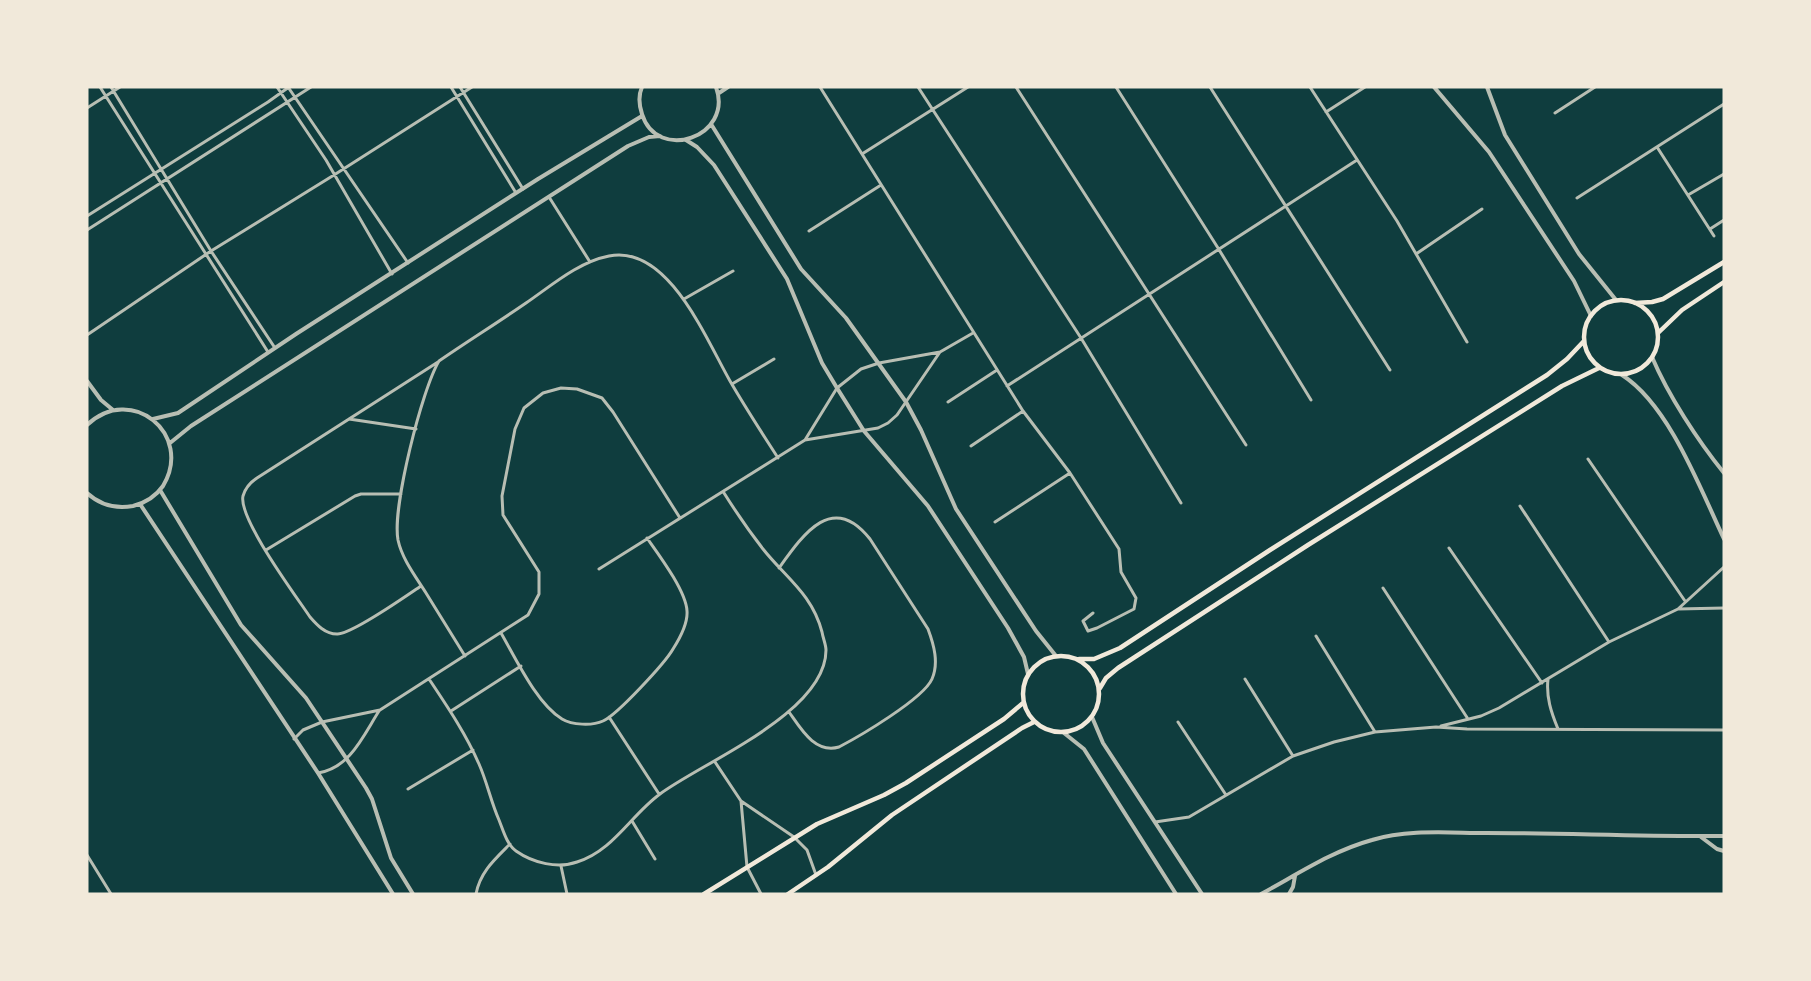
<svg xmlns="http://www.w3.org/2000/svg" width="1811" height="981" font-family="Karla,sans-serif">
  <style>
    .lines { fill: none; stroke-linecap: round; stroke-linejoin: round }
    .minor { stroke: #b8beb3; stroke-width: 3 }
    .tertiary { stroke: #b8beb3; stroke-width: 4 }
    .secondary { stroke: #f1e9da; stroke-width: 4.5 }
  </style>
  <rect width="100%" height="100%" fill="#0f3d3e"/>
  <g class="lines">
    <path class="minor" d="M100 87 268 352
      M111 87 211 251 275 348
      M277 87 326 160 392 274
      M288 87 408 263
      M451 87 516 193
      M460 87 523 189
      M820 87 1023 411 1070 473 1119 549 1121 572 1136 598 1134 609 1097 628 1088 631 1083 621 1093 613
      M918 87 1081 338 1181 503
      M1016 87 1246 445
      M1116 87 1218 248 1311 400
      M1210 87 1390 370
      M1310 87 1397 221 1467 342
      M87 108 120 87
      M1326 112 1365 87
      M1555 113 1595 87
      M1657 147 1714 236
      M862 154 968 87
      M1688 195 1724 174
      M549 197 590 262
      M1577 198 1724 104
      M87 216 268 102 289 87
      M1710 229 1724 220
      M87 230 311 87
      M809 231 881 185
      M1416 254 1482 209
      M684 299 733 271
      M87 335 211 251 334 175 472 87
      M732 384 774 359
      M1007 386 1357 160
      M948 402 997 370
      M349 419 416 429
      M805 440 837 388 861 369 879 363 940 352 973 333
      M971 446 1023 411
      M1588 459 1685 601
      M1520 506 1609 642
      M995 522 1070 473
      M1449 548 1542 683
      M266 550 355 496 361 494H401
      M779 568C804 533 833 492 870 539L928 629C934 645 939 663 932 679 923 699 860 736 839 747 815 754 801 729 789 712
      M599 569 805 440 878 428 888 423 897 415 940 352
      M421 586C406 596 351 635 337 634 325 634 317 625 310 617 296 596 238 518 243 496 245 489 251 482 257 478L438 362
      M1383 588 1468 719
      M1678 609 1724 608
      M501 633C516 659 537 704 562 719 572 725 592 726 603 721 617 715 665 663 673 649 680 638 688 624 687 611 686 591 659 555 647 538
      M1316 636 1375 732
      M465 656C452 635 439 614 426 593 416 577 402 559 398 540 392 508 422 389 439 361 468 341 497 323 526 303 551 286 578 262 609 256 668 244 706 339 730 381 745 407 762 433 778 458
      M429 679C447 706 466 734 479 764 487 782 491 802 499 820 503 830 507 845 516 851 533 863 558 869 577 862 613 851 631 815 660 794 703 762 826 713 826 650 826 645 823 638 822 632 812 594 786 578 763 549 749 531 736 512 724 493
      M1245 679 1293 756
      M1548 679C1546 697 1551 712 1558 729
      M451 711 521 666
      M609 717 659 794
      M1178 722 1226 795
      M1441 726 1481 716 1499 708 1609 642 1678 609 1724 567
      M294 739 303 730 322 722 380 710 528 615 539 594V572L503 515 502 496 515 429 524 408 543 393 561 388 577 389 602 398 613 412 680 518
      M715 762 741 801 794 837 807 850 816 875
      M318 773C350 768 363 736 379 711
      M408 789 473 750
      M741 801 747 867 761 894
      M632 821 655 859
      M1155 822 1189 817 1293 756 1334 742 1375 732 1436 727 1467 729 1724 730
      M87 855 111 894
      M561 866 567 894
      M476 894C480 872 495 859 510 844"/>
    <path class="tertiary" d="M642 87C638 96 639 105 642 114 657 163 734 137 716 87
      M1434 87 1489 152 1574 281 1591 316
      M1487 87 1505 135 1579 254 1616 300
      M719 93 728 87
      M711 124 801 269 846 318 906 402 921 430 956 509 1036 631 1056 656
      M686 140 697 147 714 165 787 279 822 363 837 388 864 431 928 506 1008 628 1024 657 1028 674
      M1652 357C1668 395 1698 441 1724 473
      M1622 375C1669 405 1700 488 1724 539
      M87 381 101 400 113 410
      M153 419 178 413 187 407 296 334 538 179 642 116
      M87 425C131 383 194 434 163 486 156 496 145 503 133 506 116 509 100 505 87 493
      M170 443 191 426 628 146 649 137 660 136
      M160 490 241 625 306 698 366 788 372 799 391 858 413 894
      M140 504 318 773 393 894
      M1092 717 1103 743 1202 894
      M1064 733 1084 749 1176 894
      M1701 837 1717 849 1724 851
      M1261 894C1298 874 1332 851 1372 840 1408 829 1449 833 1486 833 1565 833 1645 837 1724 836
      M1289 894 1293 887 1295 876"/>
    <path class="secondary" d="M1584 337a37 37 0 1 1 74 0a37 37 0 1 1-74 0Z
      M1635 303 1652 302 1663 299 1724 262
      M1658 333 1682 310 1724 282
      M1023 694a38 38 0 1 1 76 0a38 38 0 1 1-76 0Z
      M1079 659H1094L1120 648 1270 550 1547 375 1567 359 1584 341
      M1100 688 1106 678 1118 668 1308 545 1562 386 1599 368
      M704 894 817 824 884 795 906 783 1004 719 1023 703
      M788 894 828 867 892 815 1022 728 1034 722"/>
  </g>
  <rect width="1811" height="981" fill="none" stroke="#f1e9da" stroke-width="177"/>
</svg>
